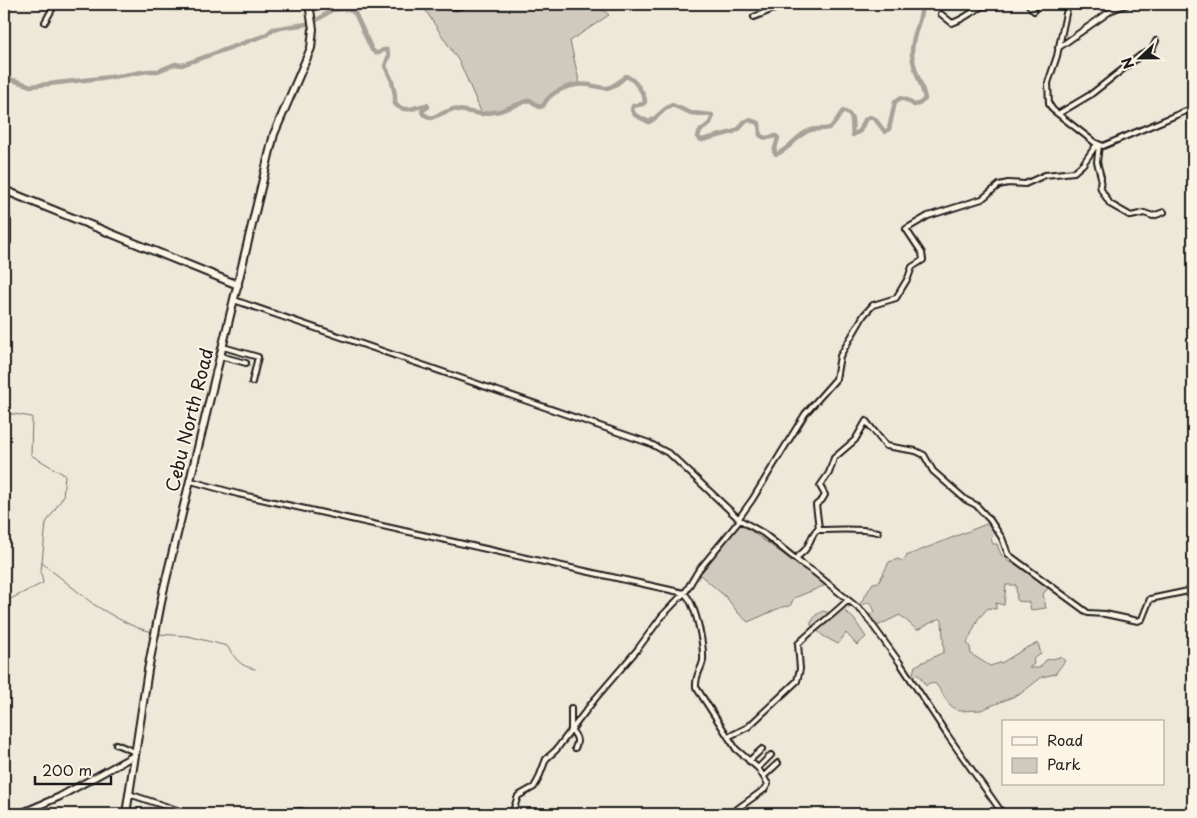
<svg xmlns="http://www.w3.org/2000/svg" width="1197" height="818" font-family="'Playpen Sans',sans-serif">
  <style>
    .green { fill: #cfcabd; stroke: #76736c }
    .lines { fill: none; stroke-linecap: round; stroke-linejoin: round }
    .stream { stroke: #6f6c67; stroke-width: 1 }
    .river { stroke: #a7a299; stroke-width: 4.5 }
    .minor-casing { stroke: #1c1c1c; stroke-width: 8 }
    .major-casing { stroke: #1c1c1c; stroke-width: 9 }
    .highway-casing { stroke: #1c1c1c; stroke-width: 10 }
    .minor { stroke: #fcf5e5; stroke-width: 4 }
    .major { stroke: #fcf5e5; stroke-width: 5 }
    .highway { stroke: #fcf5e5; stroke-width: 6 }
    .labels { text-anchor: middle; stroke-width: 4; stroke-linejoin: round; paint-order: stroke }
    .street-label { font-size: 18px; fill: #1c1c1c; stroke: #fcf5e5 }
  </style>
  <rect width="100%" height="100%" fill="#eee8d9"/>
  <filter id="ink" filterUnits="userSpaceOnUse"><feTurbulence type="fractalNoise" baseFrequency=".02" numOctaves="2"/><feDisplacementMap in="SourceGraphic" scale="10" xChannelSelector="R" yChannelSelector="G"/><feConvolveMatrix kernelMatrix="1 2 1 2 8 2 1 2 1" color-interpolation-filters="sRGB"/></filter>
  <g filter="url(#ink)">
    <path class="green" d="M423 4H504L508 6 515 4H596L609 15 570 41 580 85C566 85 548 95 543 106L539 107 530 100 500 111 482 114 460 63 422 5Z
      M740 523 826 585 794 598 790 606 782 607 748 622 738 613 727 598 698 573Z
      M989 523 994 532 991 539 993 544H997C1004 567 1011 559 1026 570 1034 575 1041 582 1048 588L1043 594 1046 608 1031 610 1029 602 1017 601 1016 585H1006L1004 605 996 603V609L988 608 978 619 967 643 970 647 971 654 990 666 1003 662 1026 648 1038 643 1041 654 1033 659 1034 664 1029 668H1039L1046 660 1061 657 1065 661 1055 674 1042 677 1020 694 981 710 958 711 949 704 936 684 929 683 926 686 918 674 912 677 915 666 944 652 942 621 940 618 917 630 900 615 877 626 868 616 875 612 871 603H866L861 607 860 604 873 583 879 582 889 562 898 559 902 561 906 558V556Z
      M847 604 850 606 845 611 854 619 866 637 857 645 846 633 838 644 823 636 810 624 816 615 823 611 834 614Z"/>
    <g class="lines">
      <path class="stream" d="M42 563 92 603
        M4 602 43 583 41 572 46 523 63 497 65 475 31 455 32 417 7 413 4 409
        M93 604C112 615 131 628 153 632
        M158 634 188 636 227 646C236 659 239 666 255 669"/>
      <path class="river" d="M4 77 31 86 119 76 148 71H158L175 64 182 65 266 35 273 29 307 24 317 20 332 10 347 9 355 13 372 50 376 53H379L383 50H387L389 55 385 66 392 81 395 95V104C406 114 414 107 427 105L428 107 422 111 423 114 431 118 453 109 482 114 500 111 530 100 539 107 543 106C550 90 573 83 590 85 595 86 601 88 606 88 613 88 620 81 626 76 634 79 645 93 645 102L643 104 633 106 632 110 635 115 649 122C658 118 662 109 672 105L691 113 712 115C712 130 699 124 698 138L702 140 733 132 740 128 744 122 749 120 759 123 760 135C765 140 769 137 776 136L778 138 774 152 776 154C788 151 796 136 808 131 815 127 825 131 831 127 836 123 839 115 843 111 856 116 851 124 853 135L860 131 865 120 870 117 875 119 885 132 889 129 895 102 900 98 907 100 914 105 919 104 925 99C922 83 913 70 912 54 911 36 922 21 922 4"/>
      <defs>
        <path id="minor" d="M449 4C455 9 460 6 467 4
          M1028 4 1034 11
          M1068 4 1057 56 1048 83 1049 104 1053 110 1094 142 1103 146 1193 108
          M941 14 952 23C965 19 975 9 987 4
          M754 17 786 4
          M45 22 55 4
          M1058 48 1112 10 1128 4
          M1058 114 1090 95 1141 55 1151 51 1156 41
          M1099 145 1097 162 1101 177 1100 186 1102 191 1110 204 1131 216 1144 213 1153 216 1164 212
          M4 202 8 192
          M4 213 8 221V242
          M234 300 649 443 670 454 740 520 763 533 802 564 814 572 863 612 900 663 948 736 1003 814
          M223 347 258 357 252 382
          M220 356 246 363
          M191 481 238 494 684 593C696 603 704 645 703 661 701 671 695 674 696 687L736 749 758 768 768 784 765 789 730 814
          M739 518 752 500 805 414 836 379 840 356 864 315 873 305 896 298 908 278 912 267 923 260 922 253 906 229 928 216 982 199 999 185 1008 183 1025 184 1045 175 1074 172 1083 164 1097 144
          M818 530C838 530 858 528 878 532
          M796 559C798 555 802 554 805 550 811 543 811 533 819 528L816 505 822 500 825 495 820 486 829 473 834 458 855 440 866 421 886 446 916 451 924 455 933 471 966 500 976 505 990 520 1002 538 1008 554 1013 558 1088 613 1105 614 1138 621 1142 619 1150 599 1193 590
          M571 708V730C577 736 579 741 575 748
          M728 737 748 727 797 681 800 669 798 644C814 628 832 616 848 600
          M116 744 135 752
          M749 761 762 749
          M758 768 771 755
          M764 776 778 763
          M129 794 189 814
          M283 814 300 811 312 814
          M512 814 518 796 534 787 538 780 546 759 556 750 595 699 637 650 662 616 686 591 698 571 740 520"/>
        <path id="major" d="M19 814 59 797 135 755"/>
        <path id="highway" d="M4 190 238 285
          M126 814 148 670 163 592 274 134 311 48 313 29 309 4"/>
      </defs>
      <use href="#minor" class="minor-casing"/>
      <use href="#major" class="major-casing"/>
      <use href="#highway" class="highway-casing"/>
      <use href="#minor" class="minor"/>
      <use href="#major" class="major"/>
      <use href="#highway" class="highway"/>
    </g>
  </g>
  <g class="labels">
    <g class="street-label">
      <text transform="translate(190 420) rotate(-76)" y="6">Cebu North Road</text>
    </g>
  </g>
  <rect width="1197" height="818" fill="none" stroke="#fcf5e5" stroke-width="20"/>
  <rect x="10" y="10" width="1177" height="798" fill="none" stroke="#1c1c1c" stroke-width="2" filter="url(#ink)"/>
  <rect x="1002" y="720" width="162" height="65" fill="#fcf5e5" stroke="#a29e95"/>
  <rect x="1012" y="737" width="25" height="8" fill="#fcf5e5" stroke="#a29e95"/>
  <text x="1047" y="746" font-size="15" fill="#1c1c1c">Road</text>
  <rect x="1012" y="758" width="25" height="15" fill="#cfcabd" stroke="#a29e95"/>
  <text x="1047" y="770" font-size="15" fill="#1c1c1c">Park</text>
  <g transform="translate(1140 58) rotate(248)" stroke="#fcf5e5" stroke-width="4" paint-order="stroke">
  <path d="M0-4L9 19L0 12L-9 19Z" fill="#1c1c1c"/>
  <text y="-8" font-size="14" font-weight="bold" text-anchor="middle" fill="#1c1c1c">N</text>
  </g>
  <path d="M35 776v8h76v-8" fill="none" stroke="#1c1c1c" stroke-width="2.5"/>
  <text x="42" y="776" font-size="15" fill="#1c1c1c" stroke="#fcf5e5" stroke-width="4" paint-order="stroke">200 m</text>
</svg>
